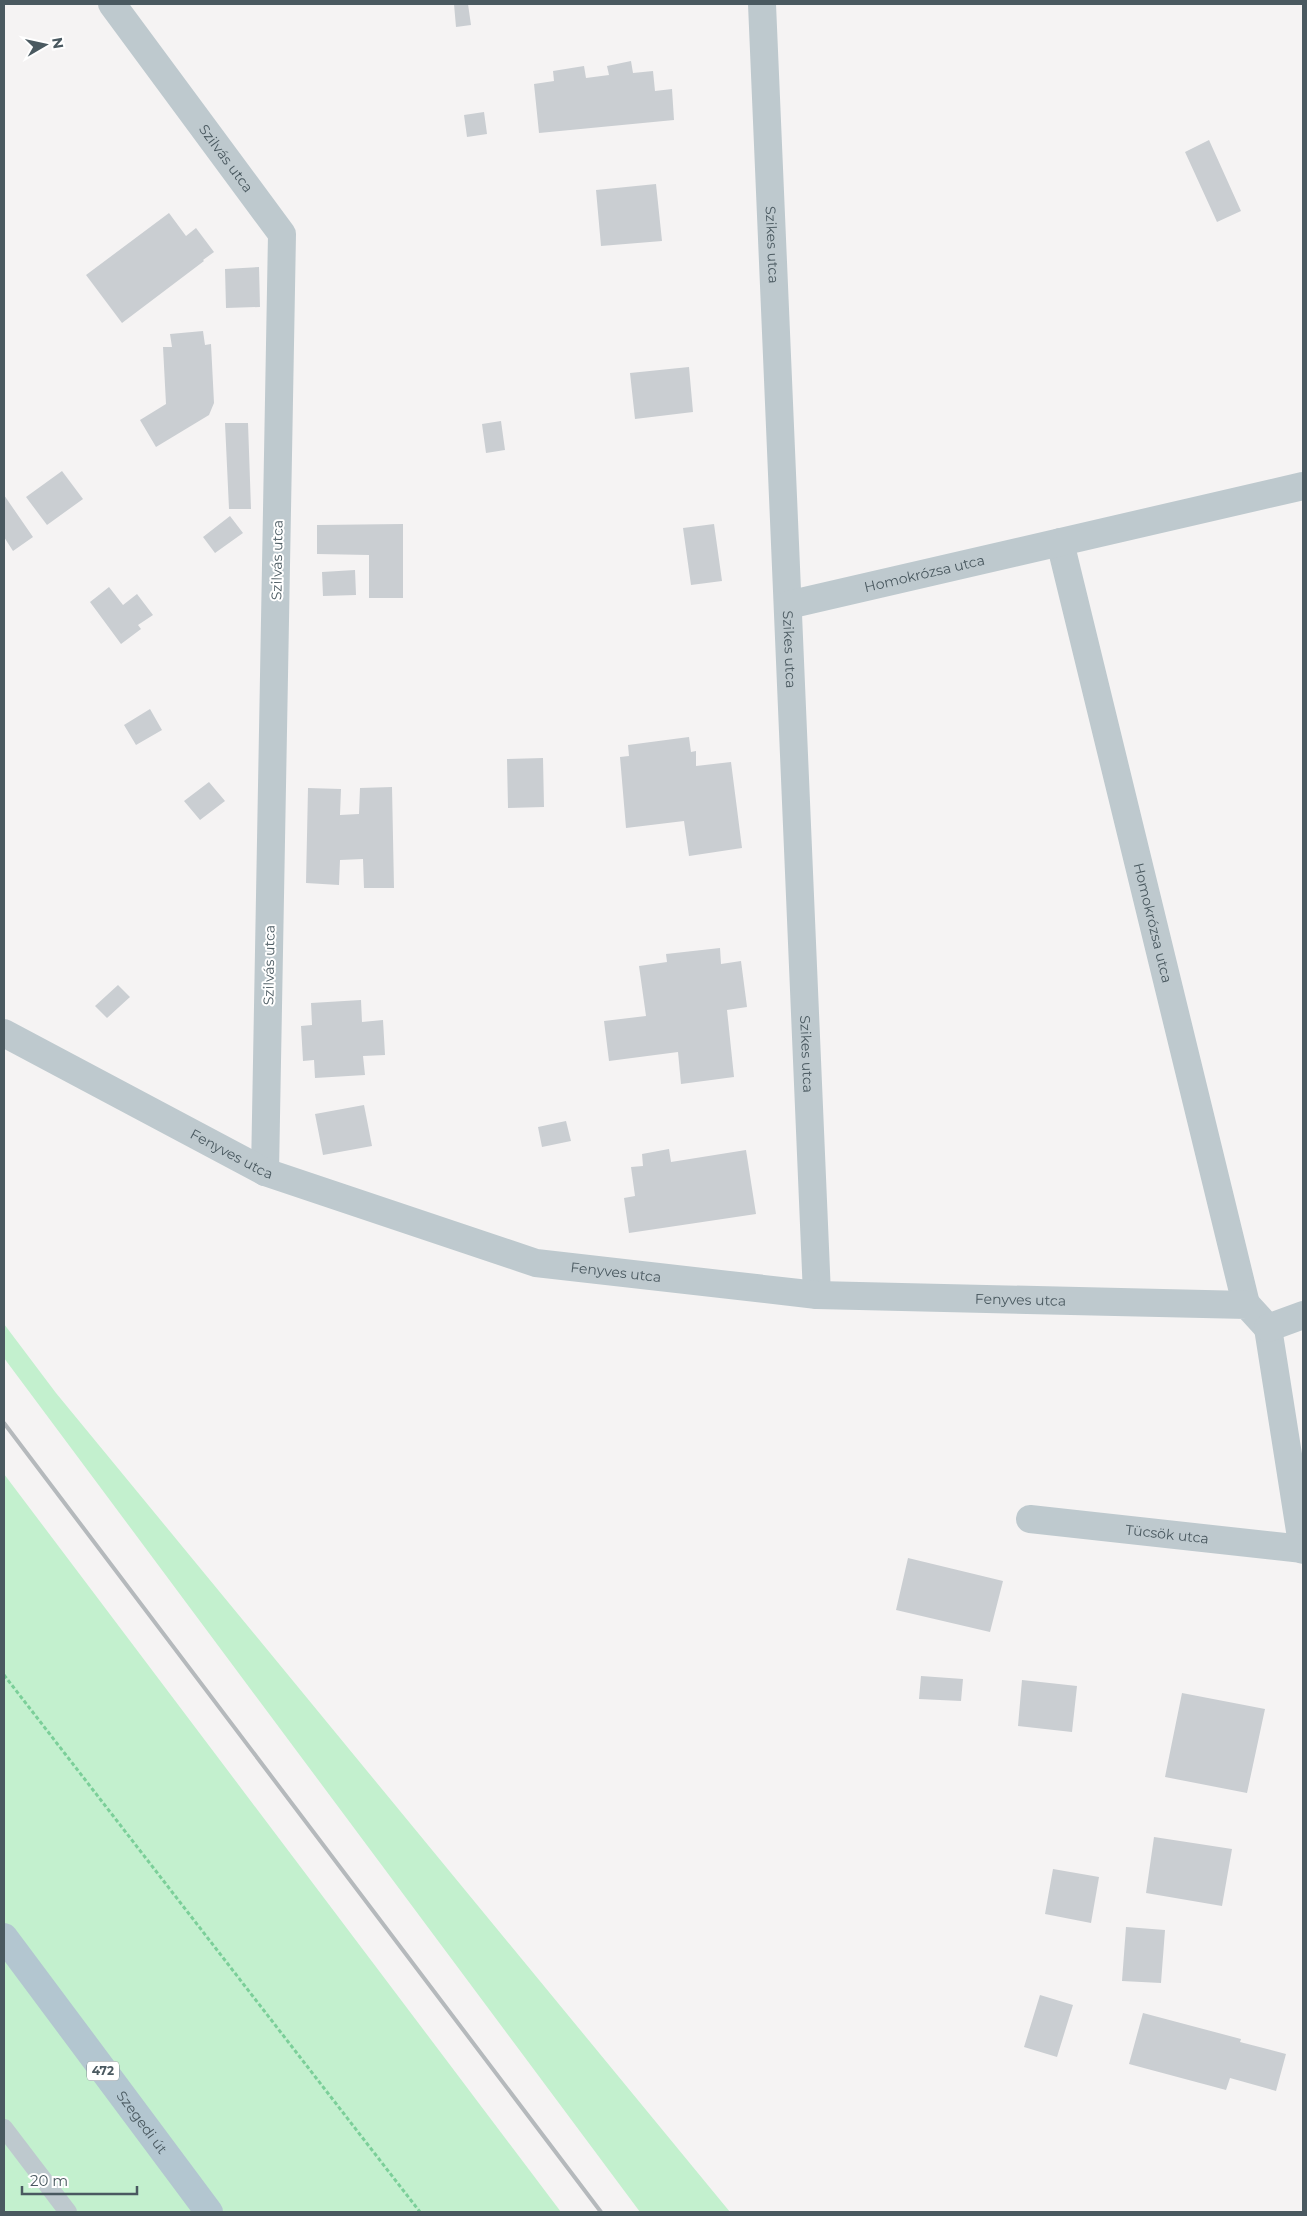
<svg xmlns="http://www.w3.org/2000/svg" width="1307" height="2216" font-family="Montserrat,sans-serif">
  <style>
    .green { fill: #c3f0ce }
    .building { fill: #caced2 }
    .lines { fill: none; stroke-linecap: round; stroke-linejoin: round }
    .path { stroke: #7bcf99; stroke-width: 3; stroke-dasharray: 4 2.5; stroke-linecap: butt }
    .lane { stroke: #bec9ce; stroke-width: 18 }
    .street { stroke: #bec9ce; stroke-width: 28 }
    .primary { stroke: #b3c6d0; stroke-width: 28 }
    .rail { stroke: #b5b9bc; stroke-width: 4 }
    .labels { text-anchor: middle; stroke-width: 4; stroke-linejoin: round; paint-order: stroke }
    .shield { fill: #fff; stroke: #808b90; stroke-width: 1 }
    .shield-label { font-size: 12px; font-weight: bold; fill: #4a5960 }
    .street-label { font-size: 14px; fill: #4a5960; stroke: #fff }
  </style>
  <rect width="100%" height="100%" fill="#f5f3f3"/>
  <path class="green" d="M4 1324 56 1393 730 2212H640L4 1358Z
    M4 1474 561 2212H4Z"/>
  <path class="building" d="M454 4H468L471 25 456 27Z
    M631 61 633 73 653 71 655 91 672 89 674 120 539 133 534 84 554 81 553 71 584 66 586 78 609 75 607 66Z
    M484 112 487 134 467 137 464 115Z
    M1209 140 1241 211 1217 222 1185 152Z
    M656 184 662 241 601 246 596 190Z
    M169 213 186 236 196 228 214 252 203 260 204 261 122 323 86 275Z
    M259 267 260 307 226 308 225 269Z
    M203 331 205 345 211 344 214 403 209 415 156 447 140 420 166 404 163 347H172L170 334Z
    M689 367 693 412 635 419 630 373Z
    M501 421 505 450 486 453 482 424Z
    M225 423H248L251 509H229Z
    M62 471 83 499 47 525 26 497Z
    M4 495 33 537 13 551 4 537Z
    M230 516 243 533 215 553 203 537Z
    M403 524V598H369V555L317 554V525Z
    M714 524 722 581 691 585 683 528Z
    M355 570 356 595 323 596 322 572Z
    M109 587 123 605 137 594 153 615 138 625 141 629 121 644 90 602Z
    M150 709 162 730 136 745 124 725Z
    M689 737 691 752 696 751V766L731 762 742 848 689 856 684 821 626 828 620 757 629 756 628 745Z
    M543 758 544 807 508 808 507 759Z
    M209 782 225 801 200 820 184 801Z
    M392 787 394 888H364L363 859 340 860 339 885 306 883 308 788 341 789 340 815 359 814 360 788Z
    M720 948 721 964 741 961 747 1007 727 1010 734 1077 681 1084 678 1052 609 1061 604 1021 646 1016 639 966 667 962 666 954Z
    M118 985 130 997 107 1018 95 1006Z
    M361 1000 362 1022 383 1020 385 1055 363 1056 365 1075 315 1078 314 1060 303 1061 301 1026 312 1025 311 1003Z
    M364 1105 372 1146 323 1155 315 1114Z
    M566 1121 571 1141 542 1147 538 1127Z
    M669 1149 671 1162 746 1150 756 1214 629 1233 624 1198 635 1196 631 1167 643 1166 642 1154Z
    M908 1558 1003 1581 990 1632 896 1610Z
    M921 1676 963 1679 961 1701 919 1699Z
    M1022 1680 1077 1686 1072 1732 1018 1726Z
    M1182 1693 1265 1709 1247 1793 1165 1777Z
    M1154 1837 1232 1849 1222 1906 1146 1893Z
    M1053 1869 1099 1877 1091 1923 1045 1914Z
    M1126 1927 1165 1930 1161 1983 1122 1981Z
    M1040 1995 1073 2005 1057 2057 1024 2047Z
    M1143 2013 1241 2039 1240 2042 1286 2054 1276 2091 1230 2078 1226 2090 1129 2064Z"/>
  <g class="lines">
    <path class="path" d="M4 1675 420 2212"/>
    <path class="lane" d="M4 2128 68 2212"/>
    <g class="street">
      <path id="s1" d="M112 4 282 234 265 1172"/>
      <path id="s2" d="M762 4 817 1295"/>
      <path id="s3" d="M1060 542 1246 1304"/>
      <path id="s4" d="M788 605 1303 486"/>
      <path id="s5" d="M4 1033 265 1172 536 1263 817 1295 1247 1305 1268 1328"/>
      <path d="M1268 1328 1303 1550"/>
      <path d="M1268 1328 1303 1315"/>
      <path id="s6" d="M1030 1519 1303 1549"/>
    </g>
    <path class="primary" id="s7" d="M4 1937 209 2212"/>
    <path class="rail" d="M4 1423 601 2212"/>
  </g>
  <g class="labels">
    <rect class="shield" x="87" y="2061.5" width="32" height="19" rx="4"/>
    <g class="shield-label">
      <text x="103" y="2075">472</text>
    </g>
    <g class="street-label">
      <text dy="5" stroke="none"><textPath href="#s1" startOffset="192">Szilvás utca</textPath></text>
      <text dy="5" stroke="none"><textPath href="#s2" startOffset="241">Szikes utca</textPath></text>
      <text transform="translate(277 560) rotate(-89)" y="5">Szilvás utca</text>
      <text dy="5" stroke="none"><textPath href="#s4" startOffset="140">Homokrózsa utca</textPath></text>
      <text dy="5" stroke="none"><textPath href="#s2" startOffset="646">Szikes utca</textPath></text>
      <text dy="5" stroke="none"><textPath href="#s3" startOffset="392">Homokrózsa utca</textPath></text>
      <text transform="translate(269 965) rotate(-89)" y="5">Szilvás utca</text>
      <text dy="5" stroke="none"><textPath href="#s2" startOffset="1051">Szikes utca</textPath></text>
      <text dy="5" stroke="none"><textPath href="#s5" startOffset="258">Fenyves utca</textPath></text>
      <text dy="5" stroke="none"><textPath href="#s5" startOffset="662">Fenyves utca</textPath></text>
      <text dy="5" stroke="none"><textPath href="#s5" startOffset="1068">Fenyves utca</textPath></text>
      <text dy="5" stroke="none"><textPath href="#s6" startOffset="138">Tücsök utca</textPath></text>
      <text dy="5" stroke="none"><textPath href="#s7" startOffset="231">Szegedi út</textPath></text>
    </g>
  </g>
  <rect width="1307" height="2216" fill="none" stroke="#4a5960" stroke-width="10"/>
  <g transform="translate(45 45) rotate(81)" stroke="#ffffff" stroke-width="4" paint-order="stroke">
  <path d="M0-4L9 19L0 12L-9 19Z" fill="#4a5960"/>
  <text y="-8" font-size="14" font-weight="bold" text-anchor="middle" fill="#4a5960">N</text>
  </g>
  <path d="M22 2186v8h115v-8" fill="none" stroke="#4a5960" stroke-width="2.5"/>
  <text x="30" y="2186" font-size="15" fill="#4a5960" stroke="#ffffff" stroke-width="4" paint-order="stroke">20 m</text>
</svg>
